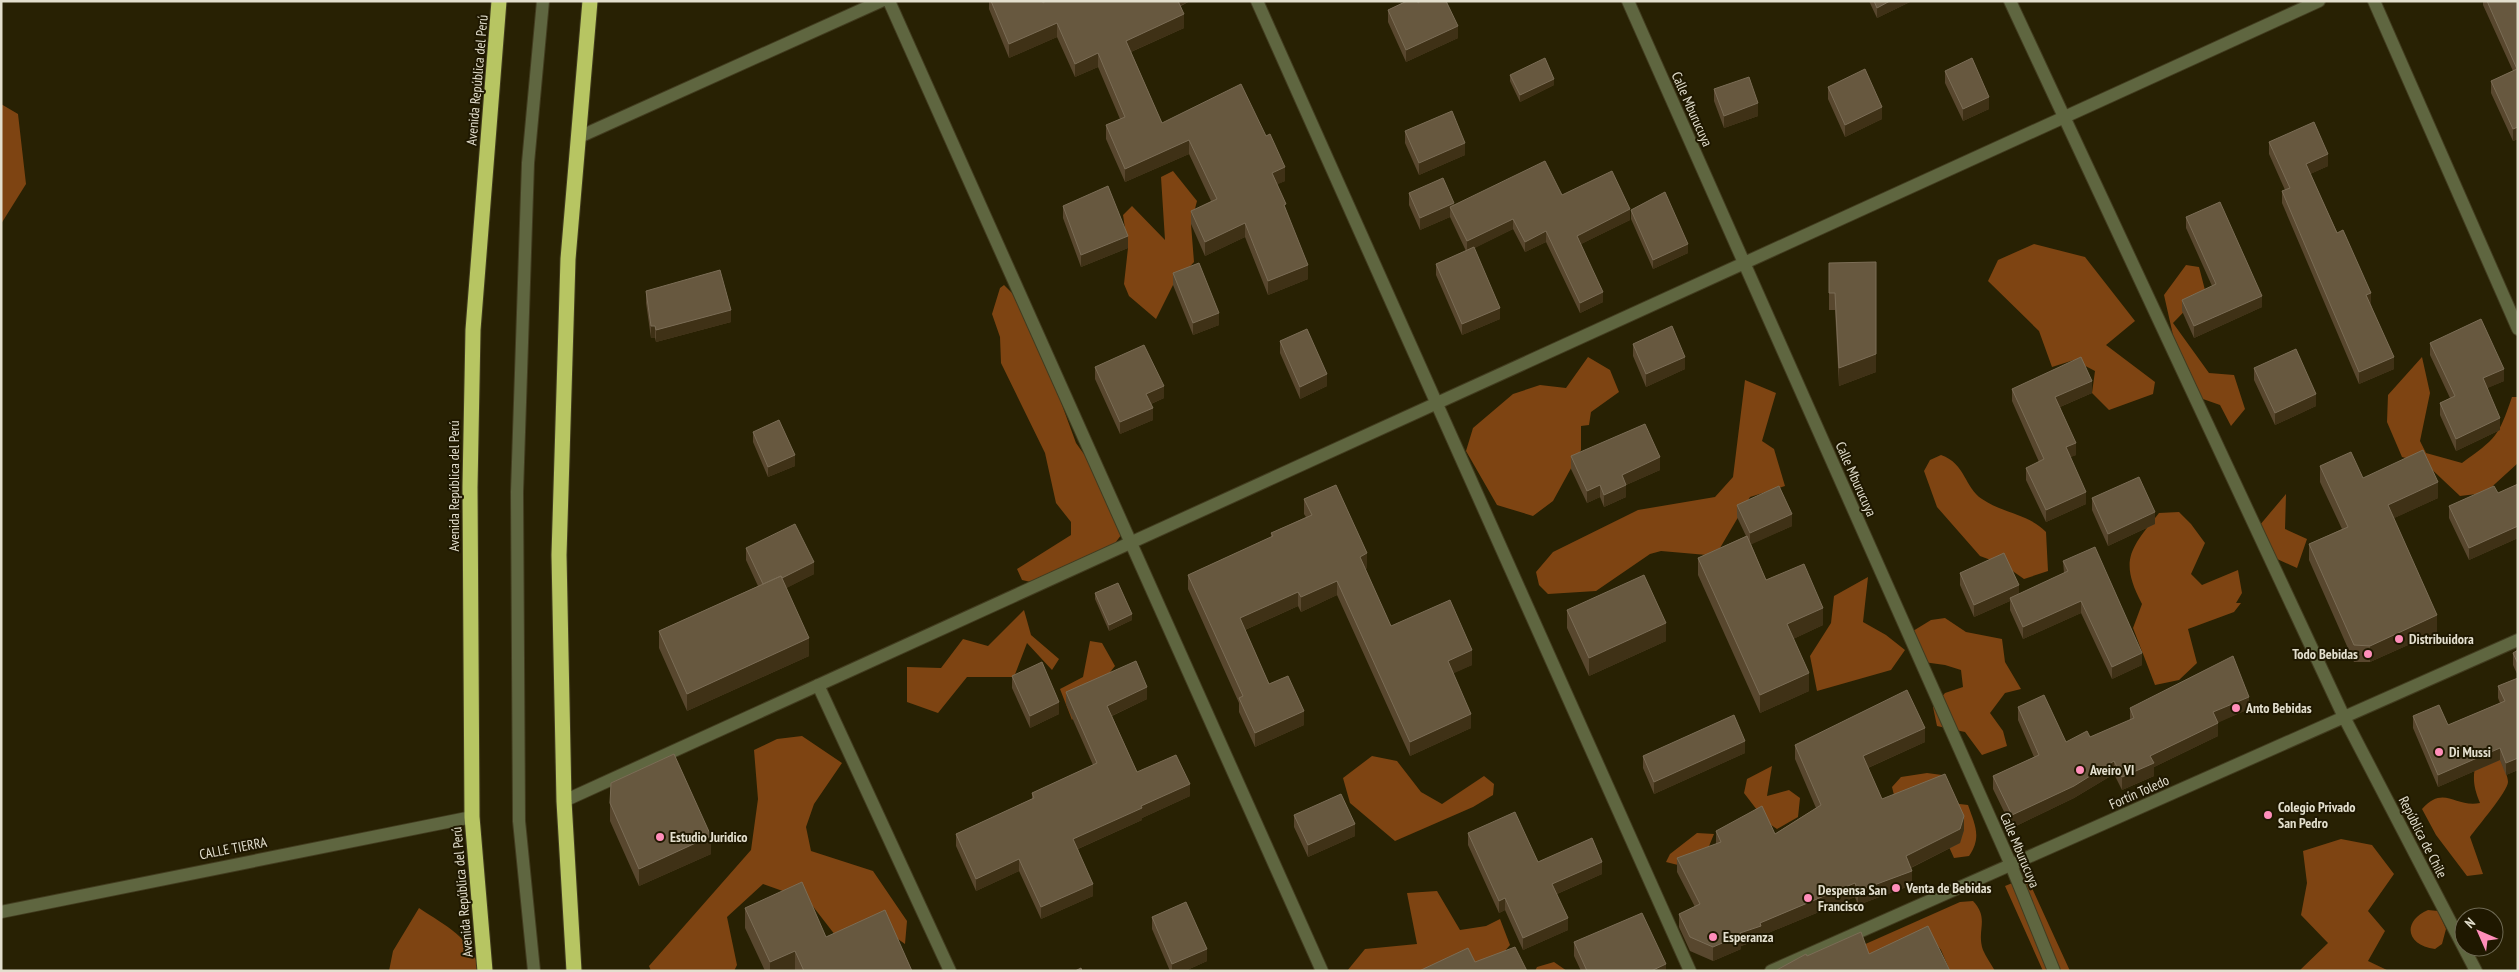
<svg xmlns="http://www.w3.org/2000/svg" width="2519" height="972" font-family="'PT Sans Narrow',sans-serif">
  <style>
    .forest { fill: #7e4412 }
    .lines { fill: none; stroke-linecap: round; stroke-linejoin: round }
    .minor-casing { stroke: #423c1f; stroke-width: 14 }
    .highway-casing { stroke: #423c1f; stroke-width: 17 }
    .minor { stroke: #5f6640; stroke-width: 12 }
    .highway { stroke: #b7c562; stroke-width: 15 }
    .wall { fill: #58472e }
    .shaded-wall { fill: #3f3116 }
    .building { fill: #67583f; stroke: #7b6d56 }
    .poi-dot { fill: #ff8eba; stroke: #1f1800; stroke-width: 2 }
    .labels { text-anchor: middle; stroke-width: 4; stroke-linejoin: round; paint-order: stroke }
    .street-label { font-size: 14px; fill: #e3dfce; stroke: #1f1800 }
    .poi-label { font-size: 14px; font-weight: bold; fill: #e3dfce; stroke: #1f1800; text-anchor: start }
  </style>
  <rect width="100%" height="100%" fill="#282103"/>
  <path class="forest" d="M1 104 18 114 26 184 1 224Z
    M1173 171 1197 201 1191 224 1194 262 1173 285 1156 319 1129 296 1124 284 1128 248 1123 215 1132 206 1165 240 1161 177Z
    M2034 244 2085 257 2135 321 2106 345 2155 382 2153 394 2109 410 2092 393 2095 371 2074 360 2052 367 2039 331 1988 281 1998 260Z
    M2186 265 2199 267 2205 290 2173 323 2209 373 2234 375 2245 409 2231 426 2220 405 2186 393 2164 295Z
    M1004 285 1012 293 1033 326 1076 443 1119 503 1127 527 1113 546 1035 583 1022 580 1017 569 1071 535V522L1056 503 1045 453 1001 363 1000 337 992 314 1000 288Z
    M1588 357 1610 370 1619 392 1591 412 1589 425 1581 426V450L1553 501 1533 516 1497 505 1466 451 1473 428 1513 394 1540 385 1566 388Z
    M2422 357 2430 393 2420 441 2426 453 2462 463C2496 438 2498 438 2512 397H2518V463L2485 493 2460 496 2425 463 2402 457 2387 422 2388 395Z
    M1745 380 1776 393 1762 441 1774 449 1785 486 1750 497 1720 548 1707 555 1661 551 1650 554 1596 591 1548 594 1539 585 1536 572 1553 552 1638 510 1715 497 1733 477Z
    M1941 455C1966 464 1964 487 1982 499 2002 513 2029 514 2046 532L2048 571 2024 579 2004 565 1980 556 1937 507 1924 471 1930 460Z
    M2286 494 2285 529 2307 539 2297 568 2264 553 2254 532Z
    M2179 512 2191 524 2205 543 2191 574 2202 585 2238 570 2242 593 2236 603H2241L2234 612 2188 629 2197 663 2179 680 2155 685 2133 628 2142 604C2119 560 2130 549 2159 513Z
    M1868 577 1863 622 1886 635 1905 650 1891 670 1817 691 1810 656 1831 623 1834 596Z
    M1024 610 1031 635 1059 659 1052 670 1027 643 1014 677H967L938 713 907 702V667L941 668 963 639 988 646Z
    M1945 618 1966 632 2002 639 2005 662 2021 689 2005 693 1990 713 2003 731 2007 746 1982 755 1965 732 1937 726 1933 707 1945 693 1963 687 1961 670 1945 665 1916 661 1913 631 1931 620Z
    M1090 641 1102 643 1115 666 1072 720 1060 689 1083 677Z
    M802 736 842 763 814 804 806 827 811 851 873 871 907 921 905 944 885 930 839 940 808 900 763 884 727 917 737 965 734 971H651L649 966 751 850 758 799 754 750 777 739Z
    M1372 756 1397 761 1421 792 1442 804 1484 776 1494 784 1493 795 1473 807 1395 841 1350 803 1343 778Z
    M2499 756C2501 763 2508 775 2508 782 2508 791 2477 827 2470 837L2483 874 2467 876 2436 835 2422 809C2444 784 2455 808 2480 803 2474 788 2472 779 2476 763Z
    M1772 766 1767 796 1789 790 1800 798 1798 817 1777 829 1753 813 1757 810 1744 793 1747 779Z
    M1927 773 1942 775 1945 784 1895 799 1892 787 1901 777Z
    M1943 802 1968 805C1975 825 1982 837 1969 856L1954 858 1945 838Z
    M1697 833 1714 834 1705 856 1682 866 1666 862 1670 854Z
    M2341 839 2372 845 2394 874 2368 911 2385 931 2368 961 2389 971H2299L2328 943 2301 915 2307 883 2303 851Z
    M2027 877 2070 971H2043L2005 886Z
    M1437 891 1460 930 1486 926 1500 919 1510 945 1498 959 1429 971H1347L1365 949 1417 944 1407 893Z
    M1973 901C1990 919 1976 930 1983 950 1986 957 1991 964 1995 971H1950L1941 950 1925 929 1869 958 1861 946 1960 902Z
    M419 908C447 927 470 936 480 971H389L393 951Z
    M2428 910 2438 911 2446 929 2442 944 2435 949C2407 946 2401 922 2428 910Z
    M1554 962 1567 971H1535L1537 967Z"/>
  <g class="lines">
    <defs>
      <path id="minor" d="M889 1 1322 971
        M1257 1 1690 971
        M1628 1 2011 865 2054 971
        M2010 1 2344 717 2476 971
        M2374 1 2518 329
        M579 137 881 1
        M818 685 950 971
        M564 801 2319 1
        M1 912 472 817
        M534 971 519 821 517 492 528 163 543 1
        M1771 971 2518 640"/>
      <path id="highway" d="M485 971 472 817 470 487 473 330 499 1
        M574 971 564 801 559 555 568 259 590 1"/>
    </defs>
    <use href="#minor" class="minor-casing"/>
    <use href="#highway" class="highway-casing"/>
    <use href="#minor" class="minor"/>
    <use href="#highway" class="highway"/>
  </g>
  <path class="wall" d="M989 1H1043V3L1190 1 1181 6 1184 28 1131 52 1162 123 1285 181 1277 184 1286 210 1308 279 1268 295 1245 237 1205 256 1191 224V211L1211 201 1189 154 1125 182 1106 139V125L1120 119 1098 67 1075 77 1057 37 1009 58 989 9Z
    M1869 1H1912L1877 18Z
    M2483 1H2518V139L2513 141 2491 93V81L2513 71 2483 5Z
    M1418 3 1458 38 1406 62 1388 22V10Z
    M1945 71 1989 109 1963 121 1945 83Z
    M1510 75 1554 85 1520 102 1510 81Z
    M1828 87 1882 119 1845 137 1828 99Z
    M1714 89 1758 116 1724 128 1714 101Z
    M1405 131 1465 155 1419 175 1405 143Z
    M2269 142 2328 166 2310 174 2371 305 2394 369 2359 384 2282 203V191L2285 190 2269 154Z
    M1409 193 1454 206 1562 195 1630 220 1581 244 1603 302 1580 313 1546 242 1525 252 1513 229 1474 248 1500 319 1462 335 1436 275V264L1466 251 1450 217 1420 230 1409 205Z
    M1063 206 1128 248 1081 267 1063 218Z
    M1631 210 1688 253 1653 269 1631 219Z
    M2186 217 2262 307 2194 338 2182 311V300L2212 286 2186 228Z
    M1829 263 1876 372 1839 386 1835 310H1829Z
    M1173 273 1219 325 1193 335 1173 285Z
    M646 291 731 322 656 342 655 338H651L646 303Z
    M1280 341 1327 386 1300 399 1280 353Z
    M2430 343 2504 381 2487 388 2500 430 2456 451 2440 415V403L2450 398 2430 355Z
    M1633 344 1685 369 1646 387 1633 356Z
    M1095 367 1164 398 1151 404 1153 420 1120 434 1095 379Z
    M2254 368 2316 406 2275 425 2254 380Z
    M2012 389 2092 393 2060 407 2076 455 2070 457 2086 504 2046 522 2026 480V468L2039 462 2012 401Z
    M753 432 795 466 768 477 753 442Z
    M1571 456 1660 470 1626 485V497L1604 507 1600 497 1587 503 1571 469Z
    M2320 466 2438 498 2394 518 2437 632 2370 662H2354L2309 560V544L2342 529 2320 482Z
    M2518 484V538L2469 560 2449 518V506L2498 493Z
    M2092 498 2155 524 2108 546 2092 510Z
    M1304 499 1367 568 1365 569 1391 626 1472 665 1453 673 1471 728 1410 756 1337 595 1301 612 1298 606 1245 630 1269 684 1304 725 1255 747 1239 712V703L1188 589V575L1271 537V533L1306 517 1304 514Z
    M1737 505 1792 526 1751 544 1766 580 1823 625 1793 639 1809 691 1760 713 1698 575V558L1746 536 1737 517Z
    M746 548 814 574 786 588 809 656 687 711 659 648V631L758 586 746 560Z
    M2063 561 2142 665 2112 679 2081 613 2023 639 2010 610V601L1974 617 1960 585V573L2019 594 2064 573Z
    M1095 593 1132 620 1109 631 1095 599Z
    M1567 610 1666 641 1589 676 1567 628Z
    M2518 650V676L2513 665V653Z
    M1012 676 1059 714 1030 728 1012 688Z
    M2518 678V770L2506 775 2500 760 2438 787 2413 728V716L2448 725 2500 703 2498 698V686Z
    M1066 692 1147 699 1112 716 1137 772 1190 796 1142 818V820L1078 849 1093 896 1041 919 1019 871 976 891 956 846V834L1032 799V793L1093 765 1066 704Z
    M2018 707 2066 742 2090 737 2130 720V708L2249 709 2218 722V736L2154 767V776L2122 790 2114 774 2074 798 2012 828 1993 789V776L2034 757 2018 720Z
    M1925 742 1868 768 1882 799 1964 830 1960 843 1911 868 1912 885 1858 905 1855 897 1761 936V939L1741 946V949L1713 961 1690 951 1679 927V914L1695 907 1677 872V858L1716 844V831L1775 834 1816 808 1795 759V745Z
    M1745 753 1654 794 1643 768V756Z
    M610 803 711 854 639 886 610 821Z
    M1294 815 1355 836 1308 857 1294 827Z
    M1468 833 1538 862 1602 874 1557 894 1568 930 1523 950 1505 910 1499 913 1468 845Z
    M745 908 826 937 912 971H765L745 928Z
    M1152 917 1207 961 1185 971H1170L1152 929Z
    M1574 942 1666 971H1581L1574 956Z"/>
  <path class="shaded-wall" d="M1175 1H1190L1175 8Z
    M1890 1H1912L1877 18V8Z
    M1184 14V28L1126 54V41Z
    M1057 23V37L1009 58V44Z
    M1458 26V38L1406 62V50Z
    M1098 53V67L1075 77V64Z
    M1554 79V85L1520 102V95Z
    M1989 97V109L1963 121V109Z
    M1758 103V116L1724 128V116Z
    M1882 107V119L1845 137V125Z
    M2518 127V139L2513 141V129Z
    M1189 140V154L1125 182V169Z
    M1465 143V155L1419 175V163Z
    M2328 154V166L2306 176V164Z
    M1285 167V181L1272 187V173Z
    M1454 203V214L1450 207V217L1420 230V218Z
    M1630 209V220L1577 246V236Z
    M1513 219V229L1467 252V241Z
    M1245 223V237L1205 256V242Z
    M1546 231V242L1525 252V242Z
    M1128 236V248L1081 267V255Z
    M1688 244V253L1653 269V260Z
    M1308 265V279L1268 295V281Z
    M1603 292V302L1580 313V303Z
    M2371 293V305L2366 295Z
    M2262 296V307L2194 338V326Z
    M1500 308V319L1462 335V324Z
    M731 310V322L656 342V330Z
    M1219 313V325L1193 335V323Z
    M651 326H655V338H651Z
    M1876 354V372L1839 386V368Z
    M1685 357V369L1646 387V374Z
    M2394 357V369L2359 384V372Z
    M2504 369V381L2483 390V378Z
    M1327 374V386L1300 399V387Z
    M2092 381V393L2055 409V397Z
    M1164 386V398L1146 406V394Z
    M2316 394V406L2275 425V413Z
    M1153 408V420L1120 434V422Z
    M2500 418V430L2456 451V439Z
    M2076 443V455L2066 459V447Z
    M795 455V466L768 477V467Z
    M1660 457V470L1626 485V497L1604 507V495L1622 475Z
    M2438 482V498L2388 521V505Z
    M1600 485V497L1587 503V491Z
    M2086 492V504L2046 522V510Z
    M2155 512V524L2108 546V534Z
    M1792 514V526L1750 545V533Z
    M2518 526V538L2469 560V548Z
    M1367 553V568L1360 571V557Z
    M814 562V574L765 599V587Z
    M1337 581V595L1301 612V597Z
    M2019 585V597L2010 598V601L1974 617V605Z
    M1298 592V606L1240 632V618Z
    M2081 601V613L2023 639V627Z
    M1823 608V625L1787 642V624Z
    M1132 614V620L1109 631V625Z
    M2437 615V632L2370 662V646Z
    M1666 623V641L1589 676V658Z
    M809 638V656L687 711V694Z
    M1472 650V665L1448 676V661Z
    M2142 653V665L2112 679V667Z
    M1809 673V691L1760 713V695Z
    M1147 687V699L1107 718V706Z
    M2249 697V709L2213 725V712Z
    M1059 702V714L1030 728V716Z
    M1304 711V725L1255 747V733Z
    M1471 714V728L1410 756V742Z
    M2218 723V736L2154 767V776L2122 790V777L2150 756Z
    M1925 728V742L1863 770V756Z
    M1745 741V753L1654 794V782Z
    M2500 748V760L2438 787V775Z
    M2518 758V770L2506 775V763Z
    M2114 761V774L2074 798 2012 828V815Z
    M1190 784V796L1142 818V820L1073 851V839L1141 806Z
    M1964 816V830L1960 843 1906 870V856Z
    M1355 824V836L1308 857V845Z
    M711 836V854L639 886V869Z
    M1019 859V871L976 891V879Z
    M1602 862V874L1552 896V884Z
    M1912 871V885L1858 905V891Z
    M1855 883V897L1761 936V939L1741 946V949L1713 961V947L1760 923Z
    M1093 884V896L1041 919V907Z
    M1505 898V910L1499 913V901Z
    M1568 918V930L1523 950V938Z
    M1207 949V961L1185 971H1172V964Z
    M795 951V971H770V962Z
    M1666 964V971H1651Z"/>
  <path class="building" d="M991 1H1043V3L1046 1H1178L1184 14 1126 41 1162 123 1241 84 1266 136 1270 134 1285 167 1272 173 1286 204 1284 205 1308 265 1268 281 1245 223 1205 242 1191 211 1217 199 1189 140 1125 169 1106 125 1125 117 1098 53 1075 64 1057 23 1009 44Z
    M1407 1H1418V3L1421 1H1446L1458 26 1406 50 1388 10Z
    M1874 1H1890L1877 8Z
    M2487 1H2518V127L2513 129 2491 81 2517 69Z
    M1545 58 1554 79 1520 95 1510 75Z
    M1972 58 1989 97 1963 109 1945 71Z
    M1865 69 1882 107 1845 125 1828 87Z
    M1749 77 1758 103 1724 116 1714 89Z
    M1452 111 1465 143 1419 163 1405 131Z
    M2314 122 2328 154 2306 164 2337 233 2343 230 2371 293 2366 295 2394 357 2359 372 2282 191 2290 188 2269 142Z
    M1545 161 1562 195 1612 171 1630 209 1577 236 1603 292 1580 303 1546 231 1525 242 1513 219 1467 241 1450 207Z
    M1443 178 1454 203 1420 218 1409 193Z
    M1108 186 1128 236 1081 255 1063 206Z
    M1665 192 1688 244 1653 260 1631 210Z
    M2220 202 2262 296 2194 326 2182 300 2216 284 2186 217Z
    M1474 247 1500 308 1462 324 1436 264Z
    M1876 262V354L1839 368 1835 293H1829V263Z
    M1199 263 1219 313 1193 323 1173 273Z
    M720 270 731 310 656 330 655 326H651L646 291Z
    M2481 319 2504 369 2483 378 2500 418 2456 439 2440 403 2455 396 2430 343Z
    M1672 326 1685 357 1646 374 1633 344Z
    M1307 329 1327 374 1300 387 1280 341Z
    M1144 345 1164 386 1146 394 1153 408 1120 422 1095 367Z
    M2296 349 2316 394 2275 413 2254 368Z
    M2081 357 2092 381 2055 397 2076 443 2066 447 2086 492 2046 510 2026 468 2044 459 2012 389Z
    M779 420 795 455 768 467 753 432Z
    M1645 424 1660 457 1622 475 1626 485 1604 495 1600 485 1587 491 1571 456Z
    M2423 450 2438 482 2388 505 2437 615 2370 646 2354 645 2309 544 2348 527 2320 466 2351 452 2363 478Z
    M2139 477 2155 512 2108 534 2092 498Z
    M2518 484V526L2469 548 2449 506 2494 486 2498 493Z
    M1336 485 1367 553 1360 557 1391 626 1450 600 1472 650 1448 661 1471 714 1410 742 1337 581 1301 597 1298 592 1240 618 1269 684 1288 676 1304 711 1255 733 1239 698 1243 696 1188 575 1273 536 1271 533 1312 515 1304 499Z
    M1779 486 1792 514 1750 533 1737 505Z
    M795 524 814 562 782 578 781 576 763 584 746 548Z
    M1747 536 1766 580 1804 564 1823 608 1787 624 1809 673 1760 695 1698 558Z
    M2095 547 2142 653 2112 667 2081 601 2023 627 2010 598 2068 571 2063 561Z
    M2004 553 2019 585 1974 605 1960 573Z
    M1644 575 1666 623 1589 658 1567 610Z
    M781 576 809 638 687 694 659 631Z
    M1118 583 1132 614 1109 625 1095 593Z
    M2518 650V664L2513 653Z
    M2233 656 2249 697 2213 712 2218 723 2150 756 2154 763 2122 777 2114 761 2074 786 2012 815 1993 776 2039 755 2018 707 2044 695 2066 742 2087 731 2090 737 2134 718 2130 708Z
    M1136 661 1147 687 1107 706 1137 772 1176 755 1190 784 1141 806 1142 808 1073 839 1093 884 1041 907 1019 859 976 879 956 834 1034 798 1032 793 1097 763 1066 692Z
    M1042 662 1059 702 1030 716 1012 676Z
    M2518 678V758L2506 763 2500 748 2438 775 2413 716 2439 705 2448 725 2505 701 2498 686Z
    M1907 690 1925 728 1863 756 1882 799 1945 774 1964 816 1960 829 1906 856 1912 871 1858 891 1855 883 1760 923 1761 926 1740 933 1741 935 1713 947 1690 937 1679 914 1700 904 1677 858 1721 842 1716 831 1762 806 1775 834 1821 805 1795 745Z
    M1734 715 1745 741 1654 782 1643 756Z
    M674 754 711 836 639 869 610 803 611 783Z
    M1341 794 1355 824 1308 845 1294 815Z
    M1515 812 1538 862 1592 838 1602 862 1552 884 1568 918 1523 938 1505 898 1499 901 1468 833Z
    M802 882 826 937 885 910 912 971H804L795 951 770 962 745 908Z
    M1186 902 1207 949 1172 964 1152 917Z
    M1642 913 1666 964 1651 971H1587L1574 942Z
    M1928 926 1950 971H1775L1806 954 1807 956 1861 932 1869 954Z
    M1515 947 1527 971H1419L1468 948 1475 962Z
    M1081 968 1082 971H1075Z"/>
  <g class="poi-dot">
    <circle cx="2399" cy="639" r="5"/>
    <circle cx="2368" cy="654" r="5"/>
    <circle cx="2236" cy="708" r="5"/>
    <circle cx="2439" cy="752" r="5"/>
    <circle cx="2080" cy="770" r="5"/>
    <circle cx="2268" cy="815" r="5"/>
    <circle cx="660" cy="837" r="5"/>
    <circle cx="1896" cy="888" r="5"/>
    <circle cx="1808" cy="898" r="5"/>
    <circle cx="1713" cy="937" r="5"/>
  </g>
  <g class="labels">
    <g class="street-label">
      <text transform="translate(477 80) rotate(-85)" y="5">Avenida República del Perú</text>
      <text transform="translate(1692 109) rotate(66)" y="5">Calle Mburucuya</text>
      <text transform="translate(1856 479) rotate(66)" y="5">Calle Mburucuya</text>
      <text transform="translate(454 486) rotate(-90)" y="5">Avenida República del Perú</text>
      <text transform="translate(2139 792) rotate(-24)" y="5">Fortín Toledo</text>
      <text transform="translate(2423 837) rotate(63)" y="5">República de Chile</text>
      <text transform="translate(233 848) rotate(-11)" y="5">CALLE TIERRA</text>
      <text transform="translate(2020 850) rotate(67)" y="5">Calle Mburucuya</text>
      <text transform="translate(462 892) rotate(-95)" y="5">Avenida República del Perú</text>
    </g>
    <g class="poi-label">
      <text x="2409" y="644">Distribuidora</text>
      <text x="2358" y="659" text-anchor="end">Todo Bebidas</text>
      <text x="2246" y="713">Anto Bebidas</text>
      <text x="2449" y="757">Di Mussi</text>
      <text x="2090" y="775">Aveiro VI</text>
      <text x="2278" y="812">Colegio Privado<tspan x="2278" dy="16">San Pedro</tspan></text>
      <text x="670" y="842">Estudio Juridico</text>
      <text x="1906" y="893">Venta de Bebidas</text>
      <text x="1818" y="895">Despensa San<tspan x="1818" dy="16">Francisco</tspan></text>
      <text x="1723" y="942">Esperanza</text>
    </g>
  </g>
  <rect width="2519" height="972" fill="none" stroke="#e3dfce" stroke-width="5"/>
  <g transform="translate(2479 932) rotate(315)"><circle r="24" fill="#1f1800" stroke="#6d6852"/>
  <path d="M0-4L9 19L0 12L-9 19Z" fill="#ff8eba"/>
  <text y="-8" font-size="14" font-weight="bold" text-anchor="middle" fill="#e3dfce">N</text>
  </g>
</svg>
